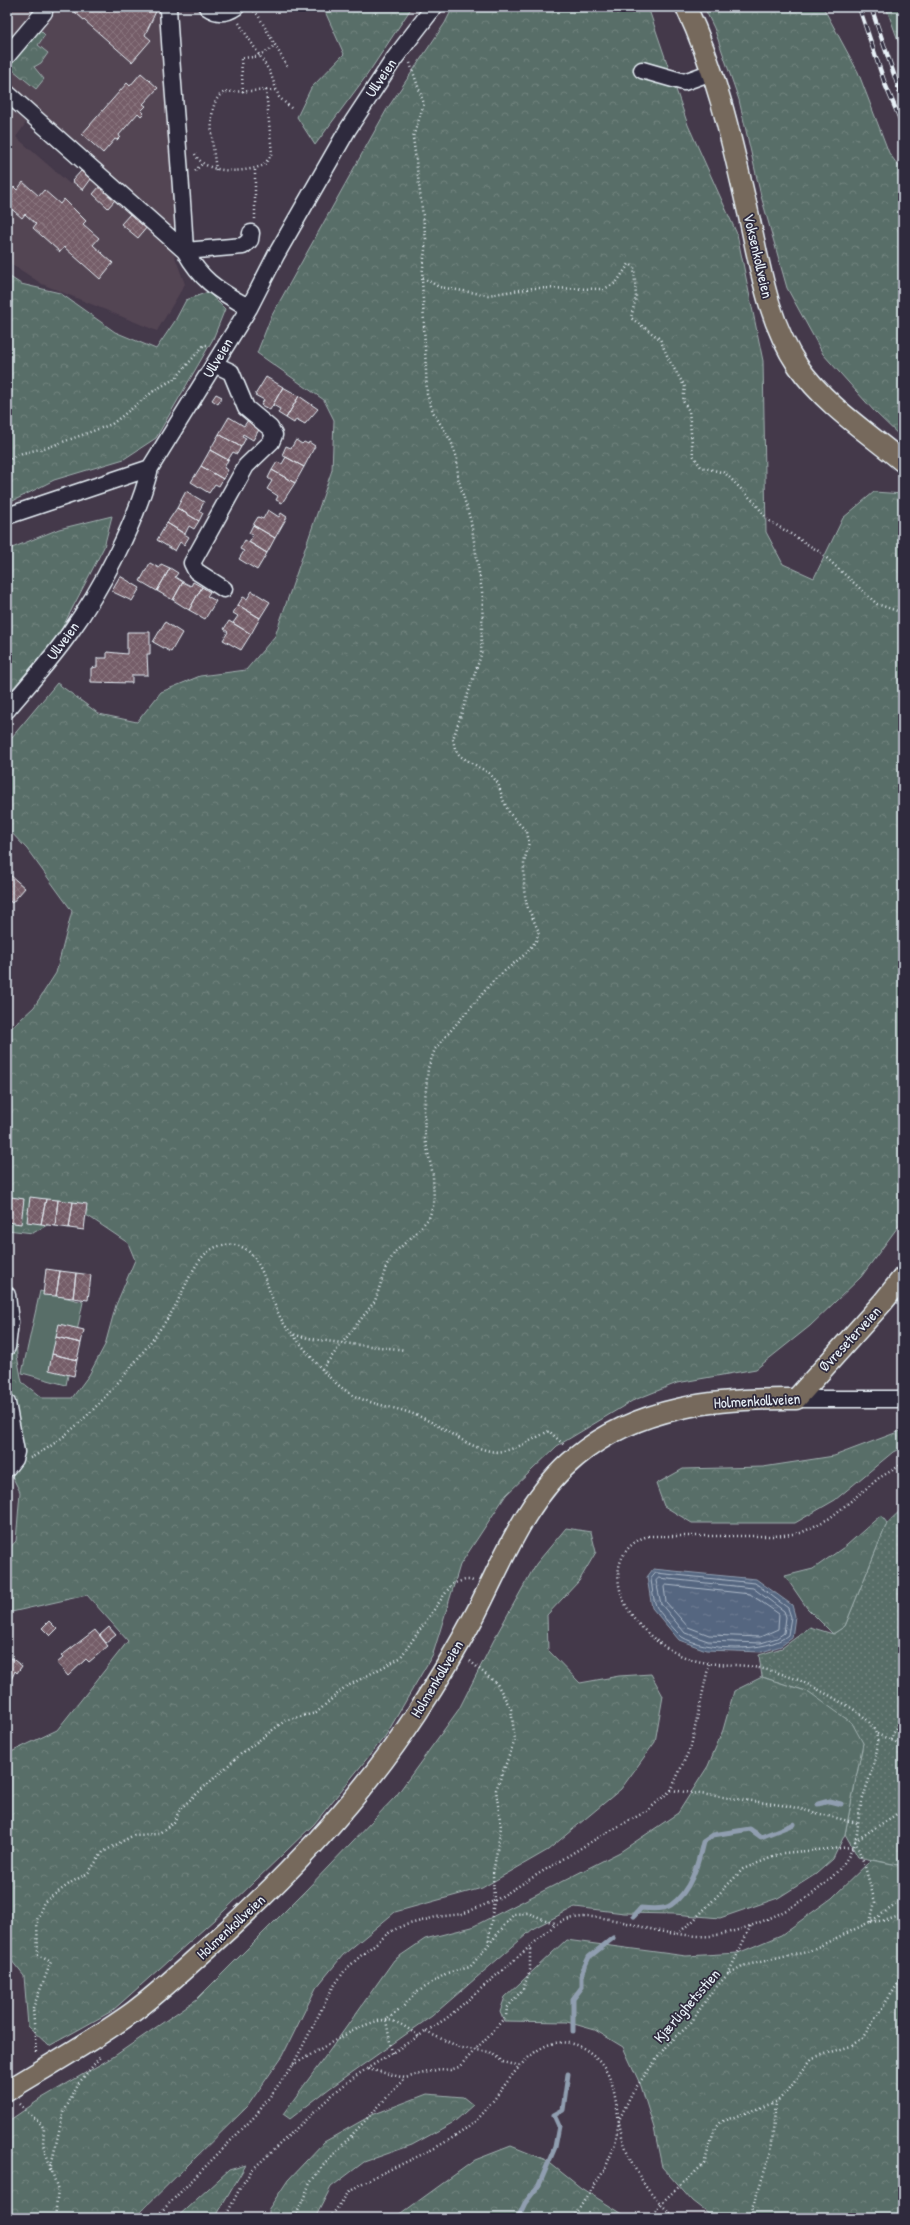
<svg xmlns="http://www.w3.org/2000/svg" width="910" height="2225" font-family="'Patrick Hand',sans-serif">
  <style>
    .built { fill: #534453 }
    .grass { fill: url(#grass-dots); stroke: #a0b0b0 }
    .forest { fill: url(#forest-crowns); stroke: #a0b0b0 }
    .garden { fill: #596e67; stroke: #a0b0b0 }
    .water { fill: url(#water-ripples); stroke: #909eb0 }
    .lines { fill: none; stroke-linecap: round; stroke-linejoin: round }
    .shore { stroke: #adb9c8; stroke-width: 1 }
    .stream { stroke: #909eb0; stroke-width: 5 }
    .building { fill: url(#building-cross-hatch); stroke: #e8f1f8 }
    .minor-casing { stroke: #e8f1f8; stroke-width: 19 }
    .major-casing { stroke: #e8f1f8; stroke-width: 23 }
    .path { stroke: #e8f1f8; stroke-width: 2.5; stroke-dasharray: 1 3; stroke-linecap: butt }
    .minor { stroke: #2f2a3d; stroke-width: 16 }
    .major { stroke: #76695c; stroke-width: 20 }
    .rail-casing { stroke: #e8f1f8; stroke-width: 4.5 }
    .rail { stroke: #2f2a3d; stroke-width: 3; stroke-dasharray: 9; stroke-linecap: butt }
    .labels { text-anchor: middle; stroke-width: 3.5; stroke-linejoin: round; paint-order: stroke }
    .street-label { font-size: 15px; fill: #e8f1f8; stroke: #2f2a3d }
  </style>
  <defs>
    <pattern id="grass-dots" width="8" height="8" patternUnits="userSpaceOnUse"><rect width="8" height="8" fill="#596e67"/><path d="M2 2h.1M6 6h.1" fill="none" stroke="#71837e" stroke-width="1.8" stroke-linecap="round"/></pattern>
    <pattern id="forest-crowns" width="20" height="18" patternUnits="userSpaceOnUse"><rect width="20" height="18" fill="#596e67"/><path d="M2 6a3 3 0 1 1 6 0M12 15a3 3 0 1 1 6 0" fill="none" stroke="#71837e"/></pattern>
    <pattern id="water-ripples" width="26" height="14" patternUnits="userSpaceOnUse"><rect width="26" height="14" fill="#556680"/><path d="M2 4q2-2 4 0t4 0M15 11q2-2 4 0t4 0" fill="none" stroke="#6d7c93"/></pattern>
    <pattern id="building-cross-hatch" width="8" height="8" patternUnits="userSpaceOnUse"><rect width="8" height="8" fill="#755d68"/><path d="M0 0l8 8M0 8l8-8" fill="none" stroke="#89757e"/></pattern>
  </defs>
  <rect width="100%" height="100%" fill="#44394a"/>
  <filter id="ink" filterUnits="userSpaceOnUse"><feTurbulence type="fractalNoise" baseFrequency=".025" numOctaves="2"/><feDisplacementMap in="SourceGraphic" scale="8" xChannelSelector="R" yChannelSelector="G"/><feConvolveMatrix kernelMatrix="1 2 1 2 8 2 1 2 1" color-interpolation-filters="sRGB"/></filter>
  <g filter="url(#ink)">
    <path class="built" d="M7 7H163L173 162 174 246 7 104Z
      M11 110 26 123 16 137 70 184 81 171 172 249 185 284 157 331 42 284 7 261V115Z"/>
    <path class="grass" d="M903 1508V1866L858 1857 845 1834 863 1743 809 1692 762 1677 759 1655 782 1648 810 1627 833 1634 845 1626 887 1523Z"/>
    <path class="forest" d="M323 7H412L367 75 315 145 297 117 311 88 344 54Z
      M453 7H648L688 125 737 234 763 361 766 532 783 564 814 578 843 518 874 492 903 494V1220L861 1277 810 1326 756 1369 677 1383 632 1401 557 1446 506 1495 460 1565 433 1654 386 1735 314 1824 224 1911 112 2011 49 2046 28 2026 24 1976 7 1955V1754L57 1730 128 1641 87 1595 7 1613V1551L16 1541 20 1492 7 1466V1329L16 1331 17 1356 22 1382 42 1398H72L89 1375 105 1345 116 1305 135 1260 128 1243 88 1216 65 1215 33 1233 7 1230V1032L34 1007 56 973 72 911 27 849 7 828V743L57 683 99 714 137 722 161 692 200 676 246 670 275 636 332 470 334 420 324 400 257 353 271 317 387 109 445 23Z
      M704 7H823L858 72 889 153 903 172V439L874 411 823 354 787 288 761 196 739 100 714 28Z
      M886 7H903V54Z
      M37 27 45 35 38 45 48 53 41 63 34 67 44 79 36 89 7 65V62Z
      M7 275 21 284 60 293 115 332 156 349 175 321 186 300 208 292 225 309 213 339 156 438 124 459 54 480 7 504Z
      M112 516 104 547 58 636 7 695V550L59 529Z
      M903 1430V1447L893 1452 835 1500 795 1523H692L664 1506 656 1484 683 1469 763 1467 834 1456Z
      M881 1515 887 1523 845 1626 833 1634 807 1608 785 1576 813 1569 847 1545Z
      M566 1528 591 1532 596 1552 579 1581 547 1615 548 1650 580 1683 619 1676 651 1674 663 1696 655 1742 621 1789 548 1850 482 1888 395 1912 343 1955 316 1988 283 2055 247 2107 134 2218H7V2122L42 2098 113 2057 197 1999 307 1889 396 1796 459 1709 498 1632 536 1564Z
      M762 1677 809 1692 852 1723 863 1743 845 1834 833 1859 816 1874 778 1898 720 1918 674 1914 624 1913 575 1907 534 1928 432 2016 330 2088 290 2119 283 2114 330 2050 394 1960 425 1939 472 1927 620 1852 678 1813 708 1766 723 1730 734 1691Z
      M871 1860 903 1866V2218H714L692 2201 662 2167 654 2128 641 2086 623 2047 595 2030 567 2022 504 2021 500 2011 505 1997 566 1940 686 1956 738 1953 781 1935 832 1898Z
      M427 2094 463 2097 473 2105 454 2122 412 2145 364 2162 331 2187 315 2218H268V2210L288 2180 324 2142 372 2115Z
      M511 2146 546 2160 581 2188 629 2218H395L475 2160Z
      M246 2165 215 2218H176L229 2170Z"/>
    <path class="garden" d="M40 1291 83 1302 66 1385 22 1373Z"/>
    <path class="water" d="M653 1569 756 1579 792 1605 795 1616 792 1638 781 1646 762 1652 706 1650 679 1640 652 1608 647 1577Z"/>
    <g class="lines">
      <path class="shore" d="M656 1573 755 1583 788 1608 791 1617 788 1635C769 1653 704 1651 682 1637 677 1633 658 1611 656 1606 653 1598 652 1587 651 1579Z
        M659 1578 753 1588 784 1611 786 1617 784 1633 777 1638 761 1643 708 1641 685 1633 661 1604 656 1581Z
        M666 1585 750 1594 779 1614 778 1629 760 1637 709 1635 688 1627 666 1602 664 1587Z"/>
      <path class="stream" d="M818 1804 829 1801 841 1804
        M634 1916 641 1908C650 1909 664 1910 671 1905 691 1891 698 1864 703 1842L713 1835 750 1829 761 1837 794 1824
        M573 2031V1999L582 1987V1972L589 1957 613 1938
        M518 2218 525 2203 539 2185 555 2147 559 2126 554 2115 563 2110 568 2074"/>
    </g>
    <path class="building" d="M69 7H158L145 35 151 40 132 62Z
      M141 73 158 88 143 104 146 106 141 111 144 113 141 116 138 113 119 135 120 137 117 140 115 139 103 153 82 134 127 83 130 86Z
      M81 171 91 179 83 190 72 181Z
      M23 182 39 196 44 190 60 204 64 199 86 221 83 224 99 238 93 245 113 263 100 279 64 247 60 252 33 228 36 224 25 214 22 218 7 205V196L14 187 17 190Z
      M100 186 115 200 108 208 93 194Z
      M131 213 147 227 138 238 121 224Z
      M266 377 283 387 270 410 261 405 264 400 255 395Z
      M283 387 299 396 286 418 278 413 280 409 273 405Z
      M216 394 222 397 218 404 212 400Z
      M299 396 318 409 305 424 296 419 294 423 286 418Z
      M229 417 244 426 248 420 260 428 253 440 243 434 242 436 246 438 241 447 219 434Z
      M219 434 241 447 237 454 233 452 228 460 210 450Z
      M296 440 302 444 304 442 308 444 309 442 315 446 304 467 282 455 286 446 291 448Z
      M210 450 228 460 224 468 228 470 223 479 201 466Z
      M286 457 304 467 295 483 272 470 277 462 282 464Z
      M201 466 223 479 219 486 215 484 209 493 191 482Z
      M272 470 295 483 282 503 276 500 278 496 267 489 272 481 268 478Z
      M186 491 204 502 199 511 203 513 199 521 177 508Z
      M177 508 199 521 194 529 189 526 185 534 167 523Z
      M268 510 279 517 281 513 287 517 275 538 253 525 258 517 263 519Z
      M167 523 189 537 184 545 180 542 175 551 157 540Z
      M253 525 275 538 267 553 249 542 253 535 249 533Z
      M245 540 267 553 257 570 239 559 244 551 240 549Z
      M150 563 159 568 161 564 170 568 157 591 140 581Z
      M170 568 178 573 175 577 183 582 173 600 157 591Z
      M120 576 140 588 132 601 113 592 112 590Z
      M183 582 191 586 193 582 202 587 189 610 173 600Z
      M202 587 210 592 207 596 216 601 205 619 189 610Z
      M252 591 270 602 260 618 238 605 243 597 247 599Z
      M238 605 260 618 251 634 233 623 238 616 233 613Z
      M229 621 251 634 241 650 223 640 228 632 224 629Z
      M165 622 182 633 171 652 153 642Z
      M127 632H150V654H147L148 675H132V683L91 682V668L97 667V658H107V652L127 654Z
      M9 874 25 888 12 903 7 899V876Z
      M7 1196 11 1197 7 1219Z
      M11 1197 24 1199 21 1224 7 1222Z
      M30 1197 46 1199 41 1224 27 1222Z
      M46 1199 58 1200 55 1226 41 1224Z
      M58 1200 73 1202 69 1228 55 1226Z
      M73 1202 87 1204 84 1230 69 1228Z
      M46 1269 60 1271 56 1296 43 1295Z
      M60 1271 76 1273 73 1298 56 1296Z
      M76 1273 91 1275 88 1300 73 1298Z
      M59 1324 84 1330 81 1343 56 1337Z
      M56 1337 81 1343 77 1360 52 1354Z
      M52 1354 77 1360 74 1376 49 1370Z
      M49 1621 57 1629 50 1636 42 1628Z
      M109 1627 116 1635 106 1643 100 1635Z
      M95 1630 108 1646 89 1662 86 1659 68 1676 57 1663 63 1658 61 1656Z
      M7 1655 22 1666 17 1673 15 1671 11 1680 9 1679 8 1682Z"/>
    <g class="lines">
      <defs>
        <path id="minor" d="M168 7C172 88 181 169 185 251
          M207 7C217 14 226 14 236 7
          M7 56 44 12
          M642 70 684 82 712 72
          M7 93 185 251C203 283 219 290 249 308
          M185 251 243 246 250 240 251 233
          M214 364 231 372 246 408 270 428 274 435 271 442 246 466 192 563 196 571 224 589
          M7 516 150 468
          M7 710C28 685 50 661 69 634 101 590 137 521 150 468L249 308 276 255 348 129 394 59 434 7
          M7 1295 10 1322 7 1347
          M796 1399H903
          M7 1403 16 1452 14 1459 7 1468"/>
        <path id="major" d="M686 7C717 72 732 142 748 212 760 265 767 320 798 366 825 405 867 432 903 462
          M7 2091C49 2065 93 2041 133 2012 160 1992 184 1969 209 1947 286 1878 360 1800 417 1713 438 1681 458 1647 476 1613 504 1558 527 1497 576 1457 637 1406 719 1398 796 1399L883 1302 903 1277"/>
      </defs>
      <use href="#minor" class="minor-casing"/>
      <use href="#major" class="major-casing"/>
      <path class="path" d="M251 8 258 15 288 68
        M239 23 270 72 279 97 293 110
        M410 63 424 104 413 137 426 240 422 277 439 287 488 295 533 288 604 289 616 283 629 264 634 267 636 297 631 318 660 339 669 360 685 387 683 401 689 411 693 455 701 467 725 473 755 503 768 520 820 552 877 604 903 613
        M243 92 241 58 256 57 276 46
        M195 154C205 175 246 173 264 165L272 154 266 90
        M216 170C214 152 203 98 226 92L275 90
        M195 171 202 164
        M255 219V168
        M7 461 18 454 49 447 112 424 155 390 176 378 204 345H208
        M293 1335C313 1358 333 1389 364 1400 384 1407 405 1409 425 1419 446 1429 466 1446 490 1451 508 1455 533 1439 549 1431L564 1445
        M322 1369 375 1301 386 1267 395 1252 416 1233 429 1218 434 1203 433 1175 425 1139 424 1110 428 1068 435 1049 494 980 524 955 536 941 539 932 527 906 524 890V863L529 842 527 832 510 814 503 800 498 783 489 773 460 756 455 749 453 739 481 655 483 598 471 522 458 478 457 458 451 441 433 412 427 394 422 277
        M30 1458C81 1434 138 1361 170 1315 182 1297 192 1263 209 1251 217 1245 226 1244 235 1245 268 1250 268 1314 292 1333 302 1341 387 1347 405 1350
        M470 1661 497 1684 511 1709 515 1740 496 1790 501 1827 493 1874 494 1901 488 1944
        M877 1734 903 1745
        M891 1740 903 1708
        M900 1743 903 1737
        M671 1790 788 1806 857 1823
        M855 1841 864 1863 875 1902 870 1922
        M855 1841 903 1810
        M871 1922 887 1920 903 1915
        M677 1934 694 1920 743 1869 783 1853 852 1847
        M728 1974 751 1925
        M426 2032 462 2048 490 2052 503 2062 521 2066
        M36 2052 33 2008 51 1962 38 1955 37 1920 44 1902 72 1882 88 1873 103 1852 134 1835 158 1834 174 1822 180 1809 242 1753 286 1720 316 1713 344 1688 400 1658 452 1584C458 1582 467 1578 473 1581
        M392 2053 386 2020 401 2009 416 1993 447 1973 470 1967 514 1914 528 1913 556 1924
        M293 2065C313 2054 367 2018 387 2020 399 2021 410 2030 420 2037
        M368 2069 405 2078 440 2069 450 2070 459 2067 493 2031 506 2016 507 2008 523 1989 530 1970V1947
        M19 2104 41 2124 44 2129 43 2144 58 2190 55 2218
        M50 2170 63 2114 78 2084 100 2057
        M155 2218 257 2114 293 2065 332 1989 345 1970 364 1953 390 1932 402 1926 436 1917 462 1914 494 1901 599 1837 647 1811 671 1790 691 1746 709 1664
        M225 2218 240 2188 252 2170 333 2094 354 2077 447 2018 556 1924C594 1905 638 1930 677 1934 688 1935 700 1937 711 1936 760 1929 838 1892 855 1842 858 1832 858 1820 860 1809 865 1790 873 1769 877 1749 878 1740 877 1733 872 1726 865 1715 850 1707 839 1701 808 1683 783 1671 747 1666 727 1664 709 1665 690 1659 654 1647 612 1607 619 1567 622 1552 634 1539 649 1536H774L801 1533 830 1518 879 1478 903 1464
        M295 2218 310 2183 321 2168 405 2078
        M330 2218 348 2193 359 2185C395 2165 438 2151 471 2125 504 2099 530 2021 583 2048 599 2057 609 2070 613 2088 617 2104 618 2120 622 2136 631 2169 650 2196 676 2218
        M573 2218 605 2169 615 2144 619 2120 632 2093 666 2046 690 2024 710 1994 727 1975 742 1966 807 1952 870 1922 903 1900
        M651 2218 660 2204 704 2164 715 2128 720 2122 776 2102 787 2092 812 2058 851 2046 863 2037 903 1976
        M749 2218 771 2152 776 2102"/>
      <use href="#minor" class="minor"/>
      <use href="#major" class="major"/>
      <defs>
        <path id="rail" d="M859 7 885 84 903 126
          M871 7 903 101"/>
      </defs>
      <use href="#rail" class="rail-casing"/>
      <use href="#rail" class="rail"/>
    </g>
  </g>
  <g class="labels">
    <g class="street-label">
      <text transform="translate(381 78) rotate(-56)" y="5">Ullveien</text>
      <text transform="translate(758 256) rotate(77)" y="5">Voksenkollveien</text>
      <text transform="translate(218 358) rotate(-59)" y="5">Ullveien</text>
      <text transform="translate(63 641) rotate(-54)" y="5">Ullveien</text>
      <text transform="translate(850 1339) rotate(-47)" y="5">Øvreseterveien</text>
      <text transform="translate(757 1401) rotate(-3)" y="5">Holmenkollveien</text>
      <text transform="translate(437 1679) rotate(-59)" y="5">Holmenkollveien</text>
      <text transform="translate(231 1927) rotate(-43)" y="5">Holmenkollveien</text>
      <text transform="translate(687 2006) rotate(-49)" y="5">Kjærlighetsstien</text>
    </g>
  </g>
  <rect width="910" height="2225" fill="none" stroke="#2f2a3d" stroke-width="24"/>
  <rect x="12" y="12" width="886" height="2201" fill="none" stroke="#e8f1f8" stroke-width="1.5" filter="url(#ink)"/>
</svg>
